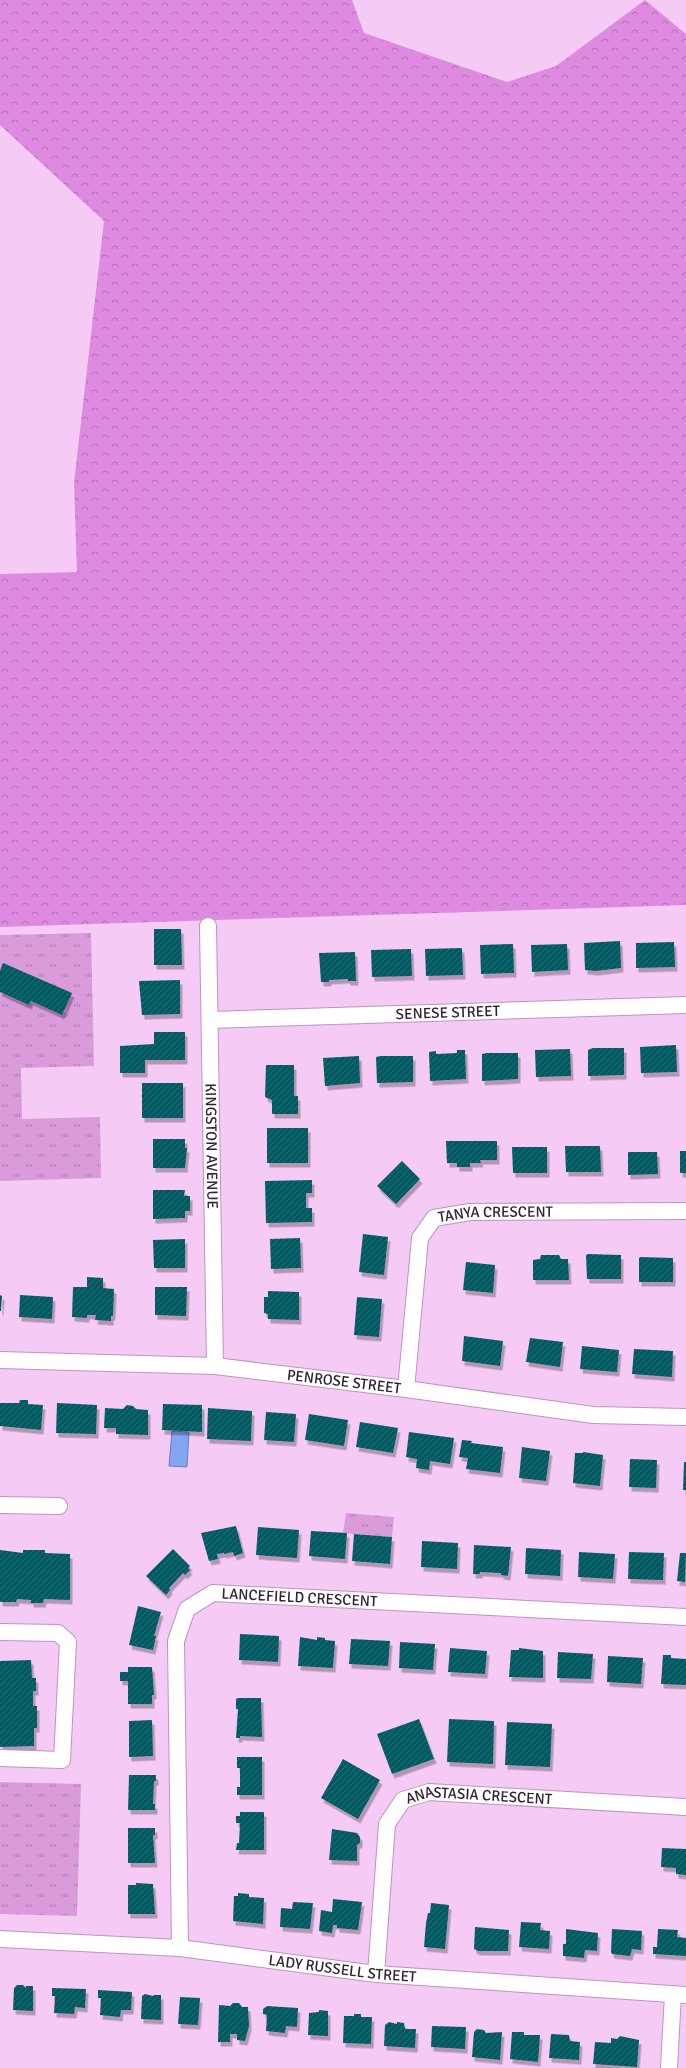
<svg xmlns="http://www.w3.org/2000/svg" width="686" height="2068" font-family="Signika,sans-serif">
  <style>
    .grass { fill: url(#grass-tufts) }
    .forest { fill: url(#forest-crowns) }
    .water { fill: #84a5f4; stroke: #6b7dba }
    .building { fill: url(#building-hatch); filter: url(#shadow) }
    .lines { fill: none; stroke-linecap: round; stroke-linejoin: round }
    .minor-casing { stroke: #bc95bd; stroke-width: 18 }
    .minor { stroke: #fff; stroke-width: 16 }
    .labels { text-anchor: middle; stroke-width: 4; stroke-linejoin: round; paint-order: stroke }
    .street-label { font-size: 15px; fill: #312131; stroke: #fddcfd }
  </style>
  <defs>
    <pattern id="grass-tufts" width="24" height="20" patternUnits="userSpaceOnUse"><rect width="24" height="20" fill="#da9bdb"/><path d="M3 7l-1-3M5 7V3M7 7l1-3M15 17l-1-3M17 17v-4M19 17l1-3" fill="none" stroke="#b17eb2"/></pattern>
    <pattern id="forest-crowns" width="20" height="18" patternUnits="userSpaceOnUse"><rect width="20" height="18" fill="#de8ae0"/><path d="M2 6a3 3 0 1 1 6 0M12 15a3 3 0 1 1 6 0" fill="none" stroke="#b570b6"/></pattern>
    <pattern id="building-hatch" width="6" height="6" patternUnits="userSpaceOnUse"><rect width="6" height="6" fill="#055a62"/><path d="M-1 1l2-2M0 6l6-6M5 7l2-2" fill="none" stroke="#2b6e75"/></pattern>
    <filter id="shadow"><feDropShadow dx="2.5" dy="4.5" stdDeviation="0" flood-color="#0004"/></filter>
  </defs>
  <rect width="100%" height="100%" fill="#f5cbf5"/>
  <path class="grass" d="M91 933 94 1066 21 1068 22 1119 100 1117 101 1178 0 1181V935Z
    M346 1513 394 1517 392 1537 343 1533Z
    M0 1782 81 1784 77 1916 0 1914Z"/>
  <path class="forest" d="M0 0H352L364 33 507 82 556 66 645 0 686 34V905L0 927V574L77 572 74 483 104 221 0 125Z"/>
  <path class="water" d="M172 1431 189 1432 187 1467 169 1466Z"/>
  <path class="building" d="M154 929H181L182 965H154Z
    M620 941 621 968 596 971 585 970 584 943Z
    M674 942 675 967 636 968V943Z
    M513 944 514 973 481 974 480 945Z
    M567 944 568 970 532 972 531 945Z
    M462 948 463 975 426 976 425 949Z
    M411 949 412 976 372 977 371 950Z
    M355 952 356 981H348V979L329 980V982H321L319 953Z
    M3 963 72 993 62 1015 31 1001 29 1005 0 992V971Z
    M180 980V1014L142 1015 139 981Z
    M154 1032H185V1060H145V1073H120V1046L154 1044Z
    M676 1045 677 1072 641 1073 640 1047Z
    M593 1048H624V1075L588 1076V1050Z
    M570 1049 571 1076 536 1077 535 1050Z
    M457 1050H465L466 1079 430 1081 429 1052 436 1051V1054L457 1053Z
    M487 1053H518V1079L482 1081V1054Z
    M359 1056 360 1083 325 1086 323 1058Z
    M381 1056H413V1082L377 1083 376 1057Z
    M266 1065H294V1096H298V1114H272V1100L265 1097Z
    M142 1083H183V1118H142Z
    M267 1128H308V1163H267Z
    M153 1139H185V1148H187L185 1168H153Z
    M446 1141H497V1160H480L481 1163H470V1167H457V1163H447Z
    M565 1146H600L601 1172H566Z
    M512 1147H547V1173H513Z
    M680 1151H686V1173H680Z
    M628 1152H657L658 1174 628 1175Z
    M402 1161 420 1179 396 1204 377 1186Z
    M312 1180V1193H306V1208H312V1222L266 1223 265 1181Z
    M153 1190H185L184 1196H190V1211H185V1218L153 1219Z
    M363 1234 388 1237 384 1275 359 1272Z
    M300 1238 301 1268 271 1269 270 1239Z
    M185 1239V1268H154L153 1240Z
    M588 1254 621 1255V1279H587L586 1255Z
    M541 1255H559L561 1259H568L569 1280H533V1260L540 1259Z
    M641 1257 673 1258V1282H639V1258Z
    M466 1262 495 1265 493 1293 463 1290Z
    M87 1277 103 1278V1288L114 1289 113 1316H111V1321L95 1320 96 1315H87V1318L72 1317 73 1287H87Z
    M155 1287H187L186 1316 155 1315Z
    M268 1291 299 1292V1320L268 1319V1314L264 1313V1297H268Z
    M0 1295 2 1296 1 1311H0Z
    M20 1295 53 1297 52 1319 19 1317Z
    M357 1297 382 1299 379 1337 354 1335Z
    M464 1336 503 1341 500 1366 462 1361Z
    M530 1338 563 1342 560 1367 526 1362Z
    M582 1346 619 1350 617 1372 580 1369Z
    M634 1349 673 1351 672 1377 632 1374Z
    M20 1400H28V1404L43 1405 41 1430 0 1426V1403H19Z
    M57 1403 97 1405 96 1434 56 1433Z
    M163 1404 202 1405V1432L162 1430Z
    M127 1405 133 1406 136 1409 148 1410V1435L116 1434V1428H104L105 1408 123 1409Z
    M208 1408 252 1411 251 1441 207 1439Z
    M266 1412 296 1414 294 1442 264 1440Z
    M309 1414 348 1420 344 1446 305 1440Z
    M360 1422 398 1428 393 1453 356 1447Z
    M409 1432 454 1438 450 1464 430 1461 429 1470 416 1468 417 1459 406 1457Z
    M462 1440 472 1441 471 1443 503 1447 500 1473 466 1469 468 1458 459 1457Z
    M522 1447 550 1451 546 1481 519 1478Z
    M583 1452 603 1455 600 1486 573 1483 575 1453H583Z
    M630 1459 657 1460 656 1488 629 1487Z
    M684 1462H686V1490H683Z
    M236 1526 243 1553 234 1556 233 1552 224 1554V1553L217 1554 218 1559 209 1561 201 1533Z
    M258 1527 299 1530 297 1558 256 1555Z
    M311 1531 347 1533 345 1559 309 1556Z
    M354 1534 392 1537 390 1564 352 1561Z
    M422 1541 458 1543 457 1569 421 1567Z
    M474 1545 511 1547 508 1576 501 1575V1573L480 1572V1574H473Z
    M526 1548 561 1550 560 1576 525 1574Z
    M173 1549 190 1566 188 1568 190 1570 185 1575 183 1573 169 1588 170 1590 166 1595 146 1576Z
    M0 1550 23 1553V1550H45V1553L70 1554V1600L44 1599 43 1603H31V1600L17 1599 16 1602H0Z
    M579 1552 615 1554 613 1579 578 1577Z
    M629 1552 664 1553 663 1580 628 1579Z
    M680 1553H686L685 1582 677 1581Z
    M138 1606 161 1612 154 1636H156L153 1650 129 1645Z
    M240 1634 279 1636 278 1662 239 1660Z
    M300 1637 317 1640V1637L325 1638V1640L335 1641 333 1668 298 1666Z
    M351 1639 390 1641 388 1666 349 1664Z
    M400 1642 435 1644 433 1670 399 1668Z
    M450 1648 487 1651 485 1674 448 1672Z
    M519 1648 543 1651V1678L509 1677 511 1650H519Z
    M558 1652 593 1654 591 1679 557 1678Z
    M663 1655H671V1658L686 1659V1685L661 1684Z
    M608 1656 643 1658 641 1684 607 1682Z
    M31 1660 32 1678H36V1691H33V1706H37V1728H34V1746L0 1747V1661Z
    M128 1667H152L154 1695H152V1704H128V1681H120V1672H128Z
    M238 1698H261L262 1737 240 1736V1738H236L238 1709H236V1699Z
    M419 1719 434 1759 392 1774 377 1734Z
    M449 1719 494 1721 493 1764 447 1762Z
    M152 1720 153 1756 129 1757V1721Z
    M507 1722 552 1724 550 1767 505 1765Z
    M237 1757H262V1795H237V1787H240V1768H237Z
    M343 1759 380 1780 358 1819 321 1798Z
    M129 1775H156V1781H154L153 1804H155V1810H128Z
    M240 1812H264V1850H236L237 1843H239L240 1823H236V1816H240Z
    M128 1828H155V1835H153L155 1863H128Z
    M332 1829 357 1833 360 1837V1843L357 1845V1861L329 1860Z
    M662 1848 686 1849V1875L676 1874V1868L661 1867Z
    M136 1883 153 1884 155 1914H128V1885H136Z
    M238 1893 249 1894V1897L264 1898 263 1924 233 1921 234 1896H238Z
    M333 1899 362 1902 358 1930 337 1928V1925H333L332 1933 319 1931 321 1910 332 1912Z
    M293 1902 313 1903 310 1929 280 1927 281 1908 292 1909Z
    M431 1903 449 1905 445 1949 424 1947 426 1923 428 1913H430Z
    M521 1922 541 1923 540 1930 550 1931 549 1949 519 1947Z
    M475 1927 509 1930 508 1951H478L474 1949Z
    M566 1929 598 1933 597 1951 585 1950 584 1958 563 1956V1944H566Z
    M612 1929 642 1931 641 1950 632 1949 630 1956 612 1954 611 1952Z
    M658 1929 678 1930 677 1937 686 1938V1956L653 1954V1947H657Z
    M17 1985H23L26 1988V1986H33V2011L13 2010 14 1988Z
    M52 1988 86 1989 85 2008 75 2007 74 2014 54 2013 55 1996H52Z
    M98 1990 132 1992 131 2010H121L120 2017 100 2015 101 1998H98Z
    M145 1994 153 1996 154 1995H161V2020L141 2019 142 1996Z
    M180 1997 200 1998 198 2025 178 2024Z
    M233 2003H239L242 2007H248L249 2026 245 2041 237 2040V2034H230V2042H218L219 2005 230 2006Z
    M267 2006 298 2008 297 2027 286 2026 285 2033 266 2031 267 2015 263 2014V2009Z
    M319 2010 328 2011V2036L308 2035 309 2013 319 2012Z
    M354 2014H361V2017H372L371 2044 343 2043 344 2016H354Z
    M389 2022 397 2024V2022L404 2023 405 2029H416L415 2048 384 2046 385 2025Z
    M432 2026 466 2027 465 2049 431 2047Z
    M477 2029 484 2030 486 2033 502 2032 500 2060 472 2057 474 2032Z
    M512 2032H524V2035H540L538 2062 510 2059Z
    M551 2034 569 2035 570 2041 580 2042 579 2060 549 2058Z
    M620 2036 639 2040 637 2067 593 2064 595 2042 611 2043V2038L617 2039Z"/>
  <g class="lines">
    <defs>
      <g id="minor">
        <path id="s1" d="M208 926 215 1366"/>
        <path id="s2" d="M210 1020 686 1005"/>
        <path id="s3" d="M0 1360 215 1366 406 1389 593 1415 686 1417"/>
        <path id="s4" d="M406 1389 420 1238 434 1218 470 1212 686 1211"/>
        <path d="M0 1505 59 1506"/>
        <path d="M0 1632 58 1633 68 1642 62 1760 0 1758"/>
        <path id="s5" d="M0 1939 180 1948 376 1974 686 1995"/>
        <path id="s6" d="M180 1948 176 1641 187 1609 213 1593 686 1617"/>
        <path id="s7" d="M376 1974 387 1824 403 1800 429 1792 686 1807"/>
        <path d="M669 2068 673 1994"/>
      </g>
    </defs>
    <use href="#minor" class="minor-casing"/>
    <use href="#minor" class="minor"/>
  </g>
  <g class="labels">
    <g class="street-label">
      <text dy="5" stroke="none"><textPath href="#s2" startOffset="238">SENESE STREET</textPath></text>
      <text dy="5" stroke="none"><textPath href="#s1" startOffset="220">KINGSTON AVENUE</textPath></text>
      <text dy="5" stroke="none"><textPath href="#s4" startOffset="238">TANYA CRESCENT</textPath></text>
      <text dy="5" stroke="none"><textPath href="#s3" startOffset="345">PENROSE STREET</textPath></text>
      <text dy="5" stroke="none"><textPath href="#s6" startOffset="458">LANCEFIELD CRESCENT</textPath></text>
      <text dy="5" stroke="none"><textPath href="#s7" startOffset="256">ANASTASIA CRESCENT</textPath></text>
      <text dy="5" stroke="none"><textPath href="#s5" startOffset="344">LADY RUSSELL STREET</textPath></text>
    </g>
  </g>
</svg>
